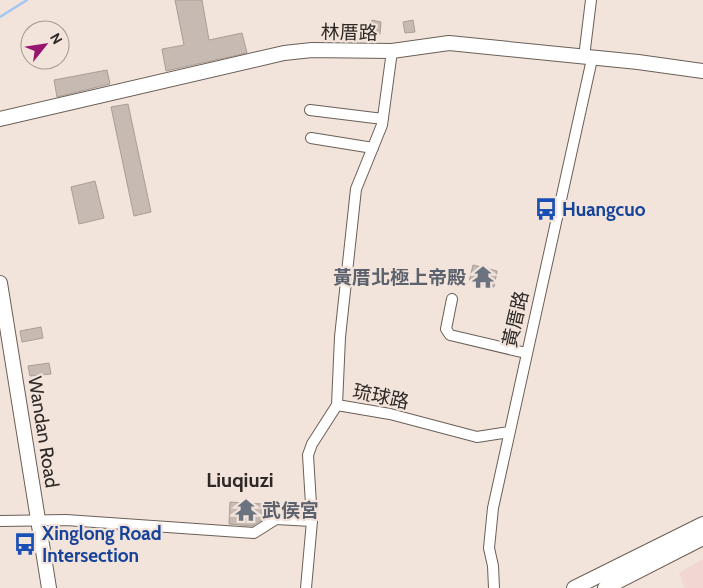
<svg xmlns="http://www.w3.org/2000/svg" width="703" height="588" font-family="Cabin,'Noto Sans TC',sans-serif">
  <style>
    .industrial { fill: #f1d6d2 }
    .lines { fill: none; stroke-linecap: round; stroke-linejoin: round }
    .stream { stroke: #a3c7f2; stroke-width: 2.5 }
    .building { fill: #c7bab2; stroke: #aa9d95 }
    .street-casing { stroke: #6a5f57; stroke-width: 12 }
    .secondary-casing { stroke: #6a5f57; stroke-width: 16 }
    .street { stroke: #fff; stroke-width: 10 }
    .secondary { stroke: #fff; stroke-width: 14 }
    .labels { text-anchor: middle; stroke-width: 4.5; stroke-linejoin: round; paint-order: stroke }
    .street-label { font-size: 19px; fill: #2d2825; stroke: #f2e4db }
    .transit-label { font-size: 19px; font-weight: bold; fill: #164399; stroke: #f2e4db; text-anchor: start }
    .worship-label { font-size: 19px; font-weight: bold; fill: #5b616d; stroke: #f2e4db; text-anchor: end }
    .neighbourhood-label { font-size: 20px; font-weight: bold; fill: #2d2825; stroke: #f2e4db }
  </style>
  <rect width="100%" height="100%" fill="#f2e4db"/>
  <path class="industrial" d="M703 559V588H685L679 573Z"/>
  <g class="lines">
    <path class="stream" d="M0 17 27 0"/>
  </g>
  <path class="building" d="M175 0H202L209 40 242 33 247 53 166 71 162 49 184 45Z
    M372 20 381 22 380 34 370 32Z
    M413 20 415 32 405 33 403 22Z
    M107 70 110 84 57 97 54 80Z
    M128 104 151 212 134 216 111 107Z
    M95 181 104 218 79 224 71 187Z
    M473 265 497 271 494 287 469 282Z
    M41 327 43 338 22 342 20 331Z
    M49 363 51 374 30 376 28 366Z
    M230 502 262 504V520L252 526 229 524Z"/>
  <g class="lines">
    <defs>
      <path id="street" d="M584 57 591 0
        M310 110 383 119
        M311 138 373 148
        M452 299 446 329 450 335 526 353
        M337 405 340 337 356 189 382 125 392 51
        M337 405 390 414 477 437 509 432
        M0 521 66 520 254 533 276 519 312 521
        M306 588 312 521 308 455 312 444 337 405
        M494 588 493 566 489 548 493 508 592 59"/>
      <path id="secondary" d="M0 119 284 53 312 50 392 51 449 43 638 62 703 71
        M0 283 49 588
        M574 588 703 524
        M605 588 703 538"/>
    </defs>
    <use href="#street" class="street-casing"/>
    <use href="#secondary" class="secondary-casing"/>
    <use href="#street" class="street"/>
    <use href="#secondary" class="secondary"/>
  </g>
  <defs>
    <symbol id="bus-bare" viewBox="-9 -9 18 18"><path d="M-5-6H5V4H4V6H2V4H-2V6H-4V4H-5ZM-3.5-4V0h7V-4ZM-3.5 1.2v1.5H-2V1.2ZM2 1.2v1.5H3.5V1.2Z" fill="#1a4fb4" stroke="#f2e4db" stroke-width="2.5" paint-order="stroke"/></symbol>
    <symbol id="temple-bare" viewBox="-9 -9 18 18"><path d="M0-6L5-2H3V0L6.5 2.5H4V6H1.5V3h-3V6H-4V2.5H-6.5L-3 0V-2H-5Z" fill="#6b7280" stroke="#f2e4db" stroke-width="2.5" paint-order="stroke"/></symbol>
  </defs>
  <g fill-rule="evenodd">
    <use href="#bus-bare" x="530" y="193" width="32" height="32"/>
    <use href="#temple-bare" x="467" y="261" width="32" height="32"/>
    <use href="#temple-bare" x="230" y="494" width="32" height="32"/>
    <use href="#bus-bare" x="9" y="528" width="32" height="32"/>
  </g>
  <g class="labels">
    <g class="street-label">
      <text transform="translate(349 32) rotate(1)" y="7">林厝路</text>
      <text transform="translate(515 319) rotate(-77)" y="7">黃厝路</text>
      <text transform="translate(381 396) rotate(12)" y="7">琉球路</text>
      <text transform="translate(44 432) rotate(81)" y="7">Wandan Road</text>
    </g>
    <g class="transit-label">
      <text x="562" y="216">Huangcuo</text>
      <text x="42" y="540">Xinglong Road<tspan x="42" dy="22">Intersection</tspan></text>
    </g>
    <g class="worship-label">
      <text x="466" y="284">黃厝北極上帝殿</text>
      <text x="262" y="517" text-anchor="start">武侯宮</text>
    </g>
    <g class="neighbourhood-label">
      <text x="240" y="487">Liuqiuzi</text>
    </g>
  </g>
  <g transform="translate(45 45) rotate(60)"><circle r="24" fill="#f2e4db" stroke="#a39992"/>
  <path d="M0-4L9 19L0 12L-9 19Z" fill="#96166f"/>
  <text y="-8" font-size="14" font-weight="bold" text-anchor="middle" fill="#2d2825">N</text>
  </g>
</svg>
